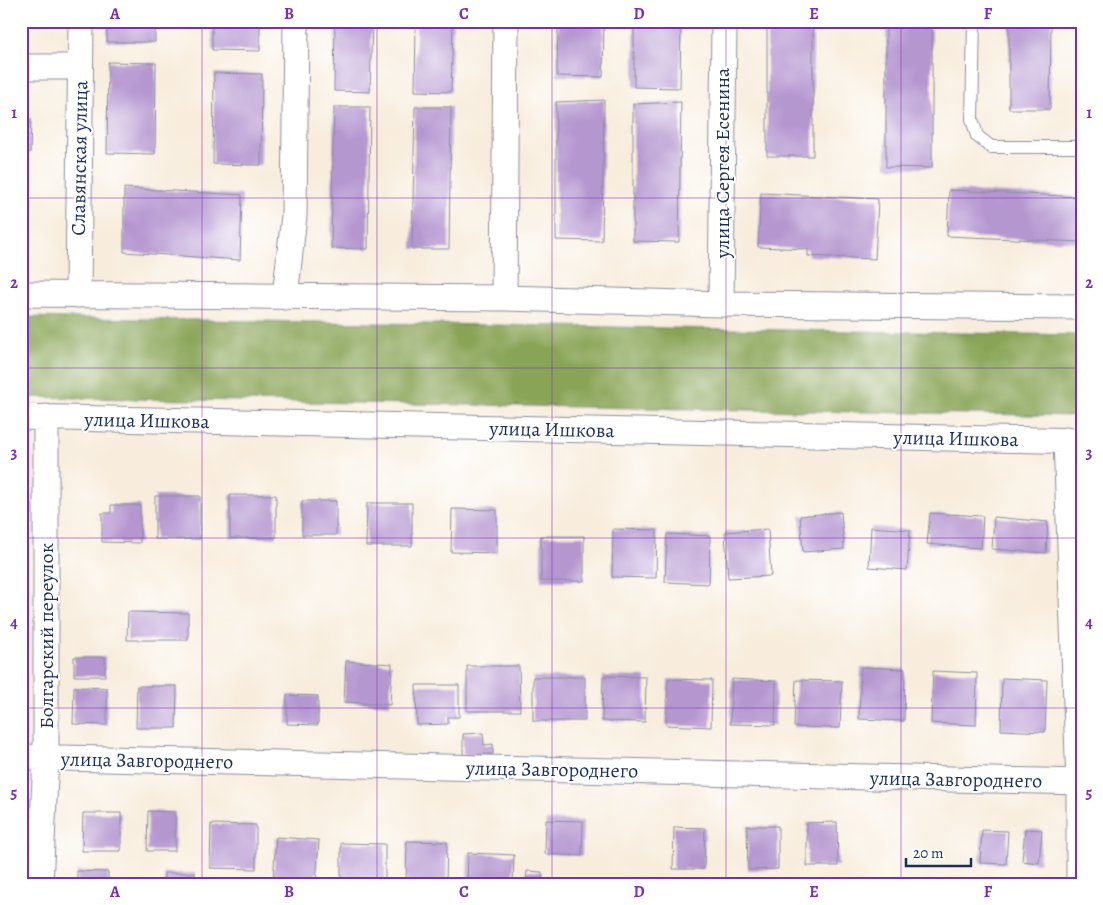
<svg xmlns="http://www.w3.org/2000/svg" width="1103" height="905" font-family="Alegreya,serif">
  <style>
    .forest { fill: #89a456; stroke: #526a5a }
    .building { fill: #b597d0 }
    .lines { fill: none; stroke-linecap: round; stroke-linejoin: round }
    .lane-casing { stroke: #8a8e9e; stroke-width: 14 }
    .street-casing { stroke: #8a8e9e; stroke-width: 27 }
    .lane { stroke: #fff; stroke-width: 12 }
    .street { stroke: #fff; stroke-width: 25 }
    .grid { fill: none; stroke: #7b2cbf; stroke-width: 1; stroke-opacity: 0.55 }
    .labels { text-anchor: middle; stroke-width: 4; stroke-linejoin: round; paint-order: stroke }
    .street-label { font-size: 20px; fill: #1b2f5e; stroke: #fff }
    .neatline { fill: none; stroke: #7b2cbf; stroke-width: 2 }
    .grid-label { font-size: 16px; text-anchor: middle; font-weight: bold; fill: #7b2cbf }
  </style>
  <rect width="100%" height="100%" fill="#fff"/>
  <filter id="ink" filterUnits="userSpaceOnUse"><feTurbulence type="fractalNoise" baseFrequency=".02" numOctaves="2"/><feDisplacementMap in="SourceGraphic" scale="10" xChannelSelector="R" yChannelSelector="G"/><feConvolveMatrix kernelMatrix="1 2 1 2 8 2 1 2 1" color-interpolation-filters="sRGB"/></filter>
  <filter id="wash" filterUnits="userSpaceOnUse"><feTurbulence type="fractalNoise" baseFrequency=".0096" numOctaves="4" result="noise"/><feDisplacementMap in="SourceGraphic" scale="20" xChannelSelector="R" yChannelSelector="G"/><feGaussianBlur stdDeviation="1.12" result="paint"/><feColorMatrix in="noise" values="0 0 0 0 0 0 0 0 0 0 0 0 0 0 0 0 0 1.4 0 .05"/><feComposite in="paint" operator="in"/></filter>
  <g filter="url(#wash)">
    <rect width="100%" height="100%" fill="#f8eddd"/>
    <path class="forest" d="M21 317 1082 335V416L21 397Z"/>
    <g id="blocks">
      <path class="building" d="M107 21H155V42H107Z
        M212 21H260V51L212 50Z
        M335 21H372L370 92 334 91Z
        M416 21H453L451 92 415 91Z
        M558 21H604L603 77 557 76Z
        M634 21H681L680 88 634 87Z
        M767 21H813V156H767Z
        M1009 21H1051L1050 109H1009Z
        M886 28 932 29V168L886 167Z
        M1080 53H1082V113H1080Z
        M108 62 156 63 155 154 107 153Z
        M214 73 262 74 261 165 213 164Z
        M604 100 602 241 556 240V102Z
        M681 102 679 242 633 241V104Z
        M334 107H370L368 249 331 248Z
        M415 107H451L449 249H412Z
        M21 119H31L30 153H21Z
        M124 188 242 195 240 260 124 252Z
        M21 189H29V233H21Z
        M949 190 1082 197V242L947 236Z
        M761 193 878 199 875 259 808 256V249L758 247Z
        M230 495H276V538H230Z
        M155 496H200V539H155Z
        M302 501H336V535H302Z
        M367 503H412V546H366Z
        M111 505H140V543L102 542V513H111Z
        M452 509 497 510V553L451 552Z
        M841 512 844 549 803 552 800 516Z
        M930 513 983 516 981 548 927 544Z
        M994 517 1048 522 1046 553 992 549Z
        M871 527 910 530 907 570 869 567Z
        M613 529 657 530 656 578 612 577Z
        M768 529 771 576 728 578 725 532Z
        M667 534 710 536 709 584 665 582Z
        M541 536H584V581H541Z
        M128 612 188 613V640H127Z
        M74 657H105V676H74Z
        M346 661 392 664 390 705 344 702Z
        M467 666H519L520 711H467Z
        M861 667 905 669 904 721 859 719Z
        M933 671 977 673 976 725 931 723Z
        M603 676 646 677 645 722 602 721Z
        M533 677H585V721H533Z
        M1002 678 1047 680 1045 732 1001 730Z
        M668 679 712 680 711 727 666 725Z
        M732 679 776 681 775 725 730 724Z
        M796 680 842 681 840 728 794 727Z
        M416 685H459V717H448V724L417 725Z
        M137 686H177L176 728H136Z
        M74 687 107 688V725L73 724Z
        M287 695 318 696V725L287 724Z
        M483 733 484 745 493 744V754L463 755V734Z
        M148 811 175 812V851H147Z
        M83 813H121V851H82Z
        M546 820 583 821 582 856 545 854Z
        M837 822 838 866H807V823Z
        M211 824 256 825V869L210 868Z
        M747 826H778V869L748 870Z
        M674 827 705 828 704 869H673Z
        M1025 829 1042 830 1039 863 1022 861Z
        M982 830 1008 831 1006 864 980 863Z
        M276 837 319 840 316 884 273 881Z
        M407 841 447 842 446 884 406 883Z
        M341 843 385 844V884H341Z
        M468 853 514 855 513 884H467Z
        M77 871 108 872V884H77Z
        M527 871 542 872V884H526Z
        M164 873H195V884H164Z"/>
    </g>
  </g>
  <g filter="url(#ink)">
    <use href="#blocks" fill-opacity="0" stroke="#8a8e9e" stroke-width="1"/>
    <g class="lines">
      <defs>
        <path id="lane" d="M974 21 972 119 977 136 991 147H1082"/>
        <path id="street" d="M21 67H80
          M21 294 504 298 721 304 1082 307
          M78 295 81 21
          M285 297 294 216 296 21
          M504 298 506 21
          M721 304 724 21
          M21 417 1082 441
          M1066 440 1079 782V884
          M21 757 1082 782
          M40 884 46 757V417"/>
      </defs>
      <use href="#lane" class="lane-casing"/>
      <use href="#street" class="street-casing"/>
      <use href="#lane" class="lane"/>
      <use href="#street" class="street"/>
    </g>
  </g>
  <path class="grid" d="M202 21V884M377 21V884M552 21V884M726 21V884M901 21V884M21 198H1082M21 368H1082M21 538H1082M21 708H1082"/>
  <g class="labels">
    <g class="street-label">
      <text transform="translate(79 158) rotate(-89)" y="7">Славянская улица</text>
      <text transform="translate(722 163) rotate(-90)" y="7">улица Сергея Есенина</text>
      <text transform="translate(147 420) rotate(1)" y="7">улица Ишкова</text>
      <text transform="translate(552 429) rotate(1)" y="7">улица Ишкова</text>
      <text transform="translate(956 438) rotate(1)" y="7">улица Ишкова</text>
      <text transform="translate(46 636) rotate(-90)" y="7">Болгарский переулок</text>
      <text transform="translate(147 760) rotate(1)" y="7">улица Завгороднего</text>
      <text transform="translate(552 769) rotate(1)" y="7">улица Завгороднего</text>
      <text transform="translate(956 779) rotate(1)" y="7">улица Завгороднего</text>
    </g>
  </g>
  <rect width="1103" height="905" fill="none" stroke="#fff" stroke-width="55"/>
  <path d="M906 858v8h65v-8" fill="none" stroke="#1b2f5e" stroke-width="2.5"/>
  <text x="913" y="858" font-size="15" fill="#1b2f5e" stroke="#ffffff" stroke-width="4" paint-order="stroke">20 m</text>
  <rect x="28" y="28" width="1048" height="850" class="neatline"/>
  <g class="grid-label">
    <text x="115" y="19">A</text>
    <text x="289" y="19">B</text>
    <text x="464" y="19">C</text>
    <text x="639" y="19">D</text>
    <text x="814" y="19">E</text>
    <text x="988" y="19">F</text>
    <text x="14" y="118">1</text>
    <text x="1089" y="118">1</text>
    <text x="14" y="288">2</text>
    <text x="1089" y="288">2</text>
    <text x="14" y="458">3</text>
    <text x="1089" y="458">3</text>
    <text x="14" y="628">4</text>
    <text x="1089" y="628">4</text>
    <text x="14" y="798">5</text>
    <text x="1089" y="798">5</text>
    <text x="115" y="897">A</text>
    <text x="289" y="897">B</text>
    <text x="464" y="897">C</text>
    <text x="639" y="897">D</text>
    <text x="814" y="897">E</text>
    <text x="988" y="897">F</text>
  </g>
</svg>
